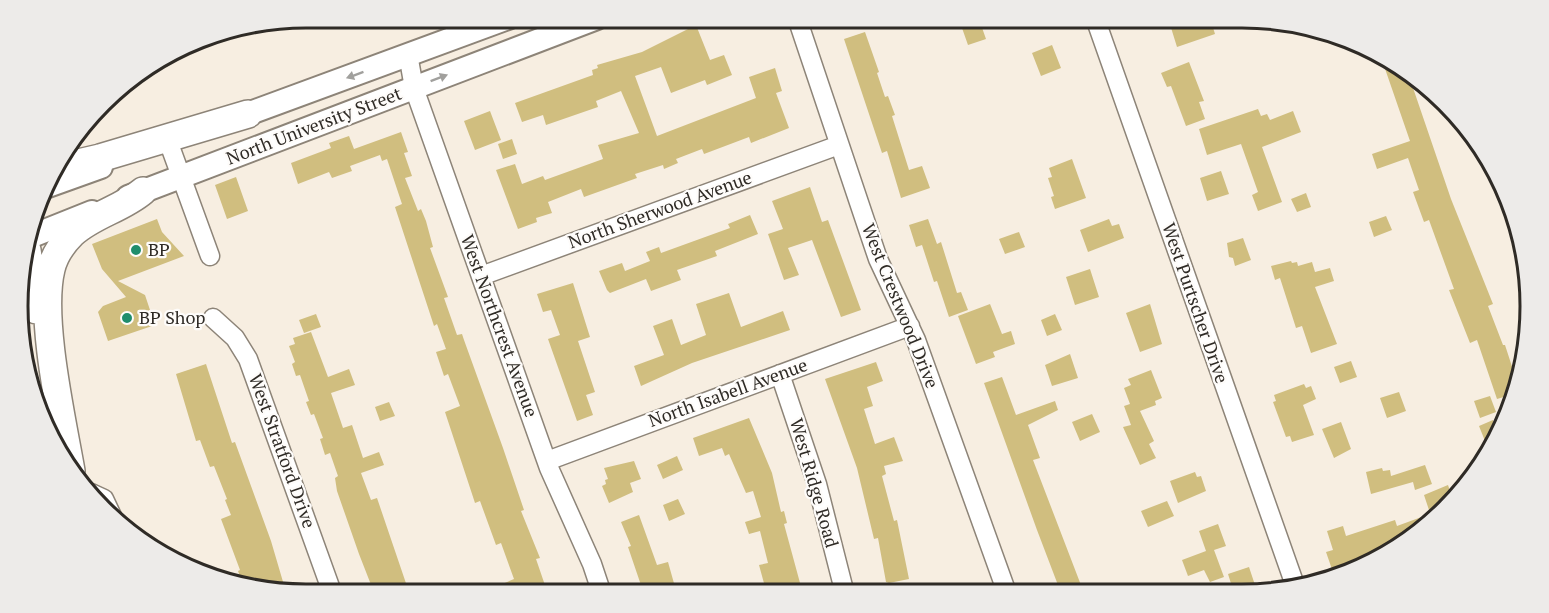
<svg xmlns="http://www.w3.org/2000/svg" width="1549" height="613" font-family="'PT Serif',serif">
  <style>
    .building { fill: #d0be7f }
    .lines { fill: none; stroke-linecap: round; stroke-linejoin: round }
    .minor-casing { stroke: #8d8478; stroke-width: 21 }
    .major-casing { stroke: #8d8478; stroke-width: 26 }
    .highway-casing { stroke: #8d8478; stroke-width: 30 }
    .minor { stroke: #fff; stroke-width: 18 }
    .major { stroke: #fff; stroke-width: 22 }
    .highway { stroke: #fff; stroke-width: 27 }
    .oneway { fill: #a1a09d }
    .poi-dot { fill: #1f8d6c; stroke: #fefcfa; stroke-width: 2 }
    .labels { text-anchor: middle; stroke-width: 4.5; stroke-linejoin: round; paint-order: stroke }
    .street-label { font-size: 18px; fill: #2f2b26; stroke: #fefcfa }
    .poi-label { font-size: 18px; fill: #2f2b26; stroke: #fefcfa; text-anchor: start }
    .rim { fill: none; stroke: #2f2b26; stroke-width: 3 }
  </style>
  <rect width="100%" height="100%" fill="#f7eee1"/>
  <path class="building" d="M1168 18H1210L1215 34 1177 47Z
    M980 22 986 39 968 45 962 28Z
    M696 25 710 60 724 55 732 75 707 85 705 80 671 93 661 67 635 76 657 136 756 98 749 77 775 68 782 91 776 93 789 128 751 143 749 137 704 154 702 149 676 159 678 163 664 169 663 165 635 174 637 178 584 197 581 189 548 202 552 213 536 218 537 222 518 229 496 170 515 164 522 184 543 176 545 180 603 159 598 145 639 133 621 91 596 101 598 107 546 125 543 115 522 122 515 103 593 75 592 70 598 68 597 65 642 52Z
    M865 32 879 72 877 73 885 97 888 96 895 115 892 116 909 170 922 166 930 188 901 198 887 151 882 153 844 39Z
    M1052 45 1061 68 1041 76 1032 53Z
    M1382 60 1408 75 1411 82 1451 199 1493 304 1488 306 1503 345H1505L1518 385 1517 393 1497 399 1477 340 1470 343 1449 290 1454 289 1429 220 1424 222 1413 192 1419 190 1408 158 1377 169 1372 154 1410 141Z
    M1189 62 1204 101 1199 102 1205 119 1186 126 1171 86 1167 87 1161 73Z
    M1258 109 1261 116 1267 114 1270 120 1293 111 1301 132 1262 147 1282 202 1258 211 1252 195 1258 192 1241 144 1207 155 1199 129Z
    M490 111 501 140 475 150 464 121Z
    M401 132 408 152 404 153 412 176 405 178 418 211 421 209 426 221 433 247 430 248 448 297 444 298 457 335 462 334 464 340 503 448 524 510 521 511 540 558 536 559 548 594 477 595 514 579 501 543 496 545 480 501 475 503 445 412 460 406 448 374 444 376 436 352 446 349 437 324 434 326 395 207 402 204 387 159 382 161 380 155 350 166 352 171 332 178 329 172 298 184 291 163 331 148 329 143 349 136 354 149Z
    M512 139 517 154 503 159 498 144Z
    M1072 159 1086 198 1055 209 1051 197 1054 196 1048 178 1052 177 1049 168Z
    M1221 171 1229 194 1207 201 1200 178Z
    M236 177 248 211 227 219 215 185Z
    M810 187 822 222 828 220 861 310 841 317 812 240 788 248 799 275 784 280 768 234 783 229 772 201Z
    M1306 193 1311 207 1297 212 1291 199Z
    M750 215 758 234 715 251 717 256 677 270 681 280 651 291 646 279 610 293 607 290 599 271 622 263 625 271 650 261 646 252 659 247 661 253 730 228 728 224Z
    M1386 216 1392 230 1374 237 1369 222Z
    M157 219 162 232 184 256 118 281 145 295 155 325 108 341 98 312 103 306 126 297 102 269 92 244Z
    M928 219 937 244 941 242 957 293 961 292 968 310 949 317 937 281 934 282 922 245 916 247 909 225Z
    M1109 219 1112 226 1119 224 1124 238 1088 252 1080 230Z
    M1019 232 1025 247 1005 254 999 239Z
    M1243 238 1251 260 1235 266 1233 258 1229 257 1227 243Z
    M1291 261 1292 263 1297 262 1298 266 1312 262 1315 272 1330 268 1334 281 1315 287 1337 344 1311 353 1302 326 1296 328 1280 278 1275 280 1271 266Z
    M1090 269 1099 297 1075 305 1066 277Z
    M573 283 590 337 578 341 595 392 586 395 593 415 577 421 548 339 560 335 551 310 543 312 537 294Z
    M729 293 741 327 783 311 790 330 692 363 641 386 634 366 664 355 653 326 672 319 681 345 706 335 696 304Z
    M990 304 1002 334 1011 331 1015 344 993 352 995 357 976 364 958 316Z
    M1150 304 1162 344 1140 352 1126 313Z
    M316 314 321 327 304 333 299 320Z
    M1055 314 1062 330 1047 336 1041 320Z
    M311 332 328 377 349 369 355 385 331 393 343 428 352 425 363 458 379 452 384 465 361 473 371 500 377 498 410 595H375L359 554 337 491 335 478 338 476 330 453 325 455 320 439 323 438 314 414 311 415 306 402 309 401 300 375 296 376 292 364 295 362 289 346 295 344 293 338Z
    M1070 354 1078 378 1052 386 1045 365Z
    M1351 361 1357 377 1340 383 1334 367Z
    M876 362 883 381 867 387 873 406 864 409 875 444 894 437 903 461 884 466 886 474 882 476 894 521 897 520 909 579 889 583 886 582 878 538 874 539 857 468 825 379Z
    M206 364 232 443 235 442 271 541 286 592 243 585 238 571 240 570 221 519 231 515 225 500 227 499 214 466 210 467 200 440 196 441 176 374Z
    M1151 370 1162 398 1155 401 1156 405 1140 411 1154 441 1149 444 1156 458 1140 465 1123 427 1131 425 1124 406 1130 404 1124 388 1131 385 1128 379Z
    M1002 377 1016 415 1055 401 1058 410 1028 425 1040 458 1033 460 1084 593H1061L1037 530 984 383Z
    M1304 384 1306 388 1311 386 1316 399 1303 405 1314 435 1292 442 1290 436 1286 437 1273 402 1276 401 1274 395Z
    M1399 392 1406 411 1387 418 1380 398Z
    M1490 396 1496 412 1480 418 1474 401Z
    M389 402 395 416 380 421 375 407Z
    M1092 414 1100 432 1080 441 1072 422Z
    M749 418 772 473 781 512 784 511 787 523 784 524 803 594H767L759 565 768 563 760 531 749 534 745 522 761 517 753 491 746 493 729 454 725 456 722 448 699 456 693 438Z
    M1493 420 1499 434 1485 441 1479 426Z
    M1341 422 1351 449 1334 458 1322 429Z
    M677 456 683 470 663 479 657 465Z
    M634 461 641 479 630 483 633 492 609 503 602 486 606 484 605 480 608 479 604 468Z
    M1425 465 1432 484 1415 490 1413 482 1371 494 1366 472 1382 468 1383 471 1390 470 1391 476Z
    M1195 472 1197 477 1201 476 1206 491 1178 503 1170 481Z
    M1448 485 1453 500 1429 510 1424 495Z
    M678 499 685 514 669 521 663 505Z
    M1167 501 1174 516 1148 527 1141 511Z
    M1446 508 1432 524 1355 572 1335 578 1326 552 1333 550 1327 531 1343 526 1346 536 1395 520 1397 526Z
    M639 515 657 565 668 562 677 594H644L628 547 631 546 621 522Z
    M1218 524 1226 546 1214 550 1224 577 1210 582 1204 570 1188 576 1182 560 1206 551 1199 531Z
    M1249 567 1255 585 1234 593 1228 574Z"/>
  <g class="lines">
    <defs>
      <path id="minor" d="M797 18 878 259 916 340 1007 593
        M1095 18 1296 588
        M408 54 414 88 549 468 592 564 602 594
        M167 138 210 256
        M481 276 839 145
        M213 318 235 338 248 359 333 595
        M780 374 817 484 845 594
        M547 461 910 326
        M91 493 104 499 112 516"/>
      <path id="major" d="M231 120 508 18
        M48 186 101 167
        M128 197 597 18
        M32 236 92 212"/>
      <path id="highway" d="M57 163 74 164 100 158 248 114
        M27 250 36 310
        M71 471C62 419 39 318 51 269 54 256 63 243 72 234 92 215 122 209 143 191"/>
    </defs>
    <use href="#minor" class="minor-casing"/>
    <use href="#major" class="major-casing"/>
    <use href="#highway" class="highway-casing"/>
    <use href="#minor" class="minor"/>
    <use href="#major" class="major"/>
    <use href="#highway" class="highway"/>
  </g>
  <defs><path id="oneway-solid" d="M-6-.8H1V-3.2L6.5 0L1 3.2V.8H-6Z" transform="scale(1.5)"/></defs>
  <g class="oneway">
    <use href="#oneway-solid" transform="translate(355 75) rotate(160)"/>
    <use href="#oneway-solid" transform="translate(439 78) rotate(-21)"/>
  </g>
  <g class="poi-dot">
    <circle cx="136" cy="250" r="6"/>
    <circle cx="127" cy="318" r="6"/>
  </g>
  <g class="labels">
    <g class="street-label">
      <text transform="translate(314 126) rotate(-21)" y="6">North University Street</text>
      <text transform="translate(660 210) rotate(-20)" y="6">North Sherwood Avenue</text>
      <text transform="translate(1195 303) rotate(71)" y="6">West Purtscher Drive</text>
      <text transform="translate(900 306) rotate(68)" y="6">West Crestwood Drive</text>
      <text transform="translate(499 326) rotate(70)" y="6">West Northcrest Avenue</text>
      <text transform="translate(728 393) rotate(-20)" y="6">North Isabell Avenue</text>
      <text transform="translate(282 451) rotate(70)" y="6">West Stratford Drive</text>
      <text transform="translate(814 483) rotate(74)" y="6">West Ridge Road</text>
    </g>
    <g class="poi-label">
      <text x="148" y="256">BP</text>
      <text x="139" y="324">BP Shop</text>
    </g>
  </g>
  <path d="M0 0H1549V613H0ZM306 28H1242A278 278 0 0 1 1520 306V306A278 278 0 0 1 1242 584H306A278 278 0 0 1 28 306V306A278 278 0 0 1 306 28Z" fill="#edebe9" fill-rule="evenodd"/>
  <path class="rim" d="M306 28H1242A278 278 0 0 1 1520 306V306A278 278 0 0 1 1242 584H306A278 278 0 0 1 28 306V306A278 278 0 0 1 306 28Z"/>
</svg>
